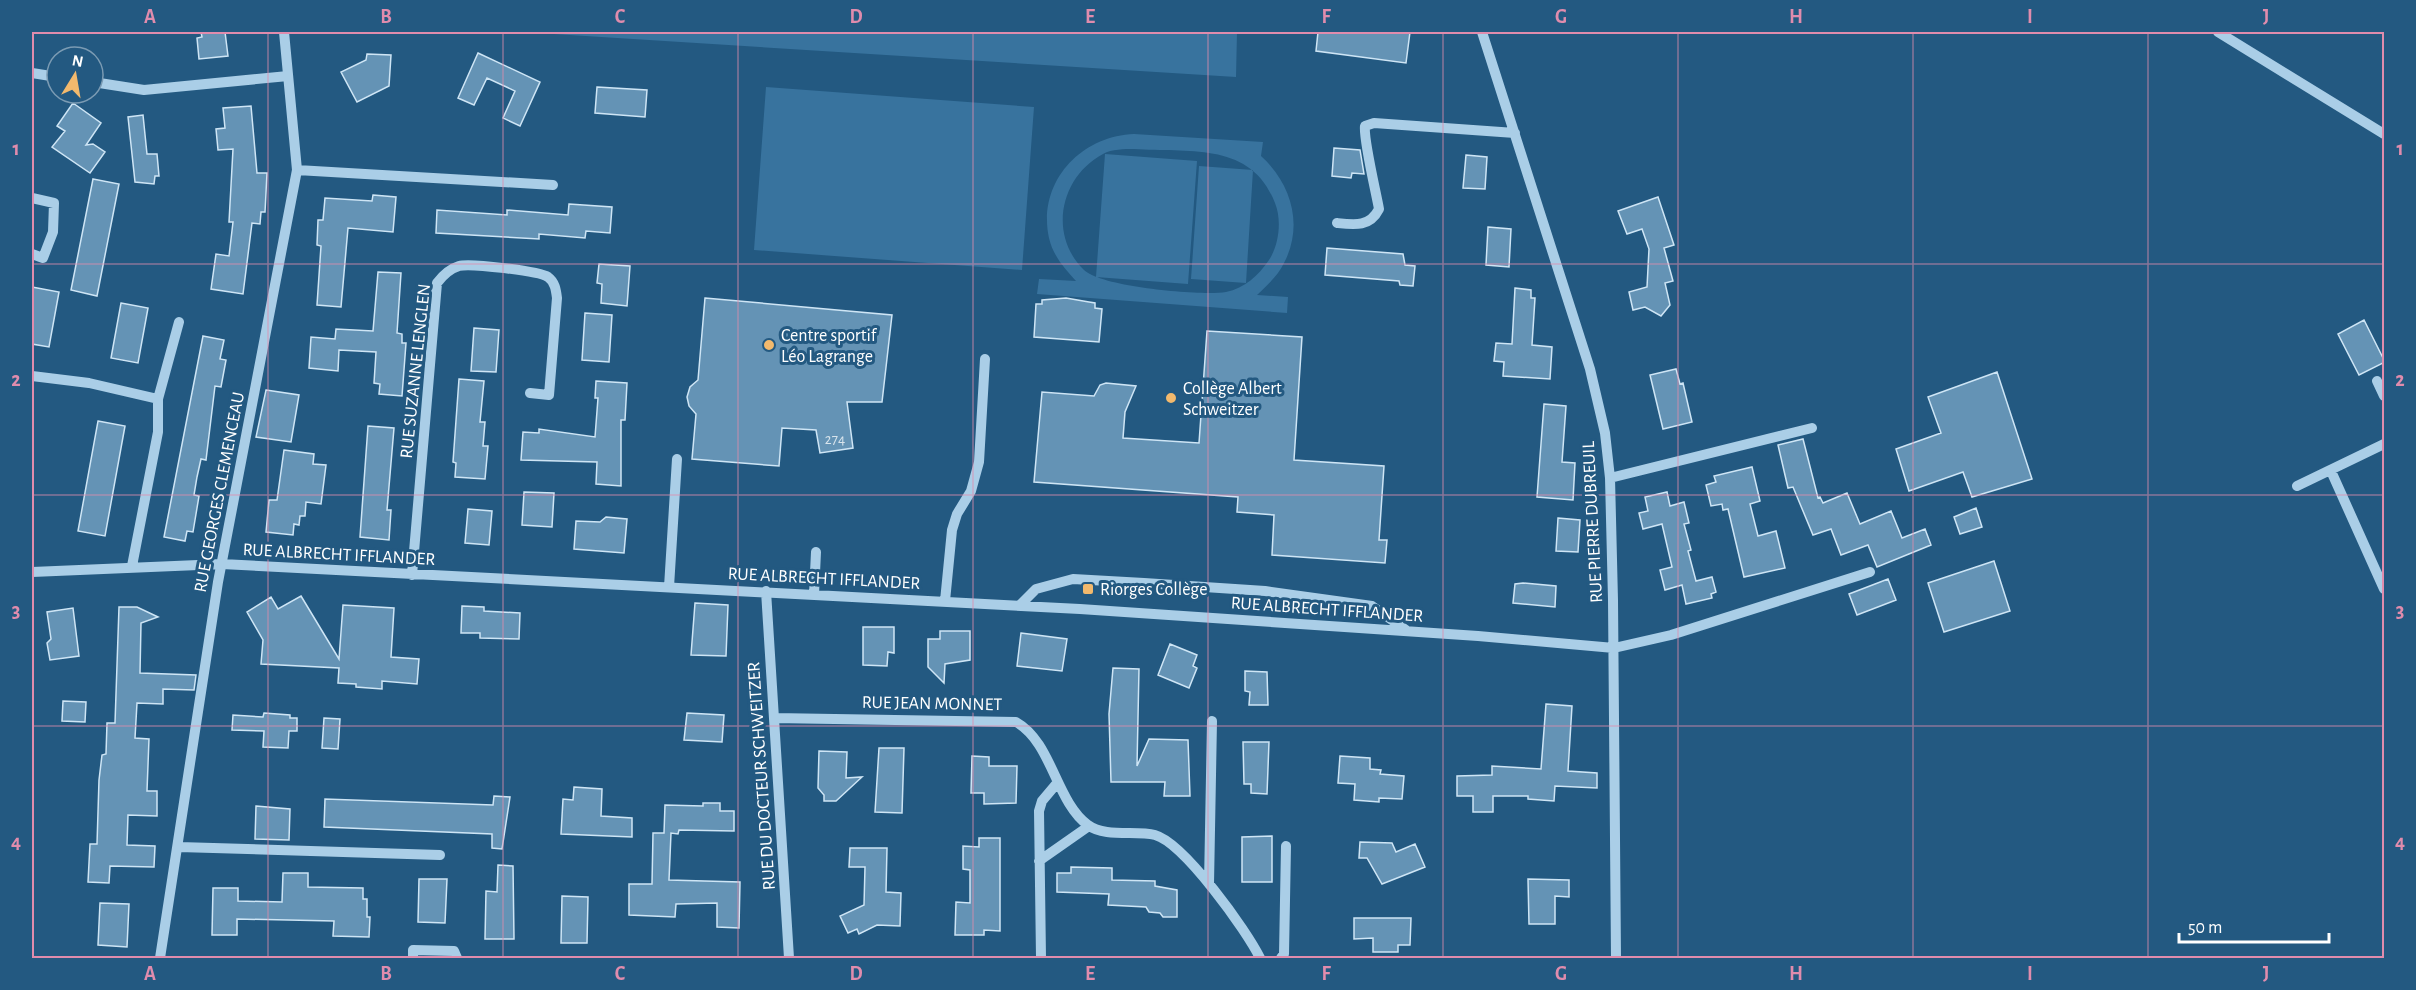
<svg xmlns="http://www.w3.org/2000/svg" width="2416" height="990" font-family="'Alegreya Sans',sans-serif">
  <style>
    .green { fill: #38739e; fill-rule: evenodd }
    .building { fill: #6493b5; stroke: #cee5f5; stroke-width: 1.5 }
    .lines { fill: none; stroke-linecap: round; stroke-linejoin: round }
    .minor { stroke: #aacee7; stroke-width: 10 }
    .grid { fill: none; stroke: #e08cad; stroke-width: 1.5; stroke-opacity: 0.55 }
    .poi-dot { fill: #f2b96d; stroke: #235981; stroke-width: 2 }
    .labels { text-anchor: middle; stroke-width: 6; stroke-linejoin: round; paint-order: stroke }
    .number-label { font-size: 15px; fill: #d8e4ec }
    .poi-label { font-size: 18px; fill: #fff; stroke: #235981; text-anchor: start }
    .street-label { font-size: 18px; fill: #fff; stroke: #235981 }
    .neatline { fill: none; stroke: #e08cad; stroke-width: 2 }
    .grid-label { font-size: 20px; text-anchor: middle; font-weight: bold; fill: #e08cad }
  </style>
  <rect width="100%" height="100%" fill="#235981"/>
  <path class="green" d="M522 32H1237L1236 77Z
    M766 87 1034 107 1022 270 754 250Z
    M1134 134 1263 142 1261 156C1291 183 1304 225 1284 263 1278 276 1267 285 1257 295L1288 297 1287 313 1037 294 1039 279 1076 281C1065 269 1053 256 1049 238 1037 183 1080 136 1134 134ZM1134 149C1190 153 1251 141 1275 203 1282 220 1279 245 1269 260 1258 276 1245 288 1226 292 1201 296 1101 287 1084 270 1048 235 1060 177 1103 154 1112 149 1124 149 1134 149Z
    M1105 154 1197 161 1188 284 1096 277Z
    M1199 166 1253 170 1246 283 1191 279Z"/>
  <path class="building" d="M201 32H225L228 56 199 59 197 38 202 37Z
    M1318 32H1410L1406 63 1316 51Z
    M478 53 540 82 520 126 503 118 515 91 487 78 474 105 458 98Z
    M367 54 391 55 389 86 357 102 341 72 366 60Z
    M597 87 647 90 645 117 595 113Z
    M73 103 101 123 86 145 93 144 105 152 90 173 52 147 65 131 57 126Z
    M251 106 257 173H267L265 212H261L260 224 252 223 243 294 211 289 216 254 229 256 233 222H229L233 149 218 150 216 129 225 128 223 108Z
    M143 115 147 154H157L159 176H155L154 184 135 182 128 117Z
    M1334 148 1360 150 1364 174 1352 173 1351 178 1332 176Z
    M1466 155 1487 157 1485 189 1463 188Z
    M93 179 119 184 97 296 71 290Z
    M373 195 396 197 393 232 348 228 341 307 317 305 321 246 317 245 318 220H323L325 198 372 201Z
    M1658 197 1674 245 1664 248 1673 281 1665 283 1670 305 1661 316 1645 307 1633 310 1629 292 1647 287 1649 249 1642 229 1627 234 1618 211Z
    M569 204 612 207 610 233 586 231 585 238 539 234V239L436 233 437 210 507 215V210L568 215Z
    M1488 227 1511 229 1509 267 1486 265Z
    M1327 248 1403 254 1405 265 1415 266 1413 286 1400 285 1399 281 1325 275Z
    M599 264 630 266 627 306 601 303 602 284 597 283Z
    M378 272 401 273 397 333 402 334V343H406L402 396 379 394 380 384 374 383 376 352 339 350 338 371 309 368 311 337 335 339 336 329 373 331Z
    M32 287 59 292 49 347 32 344Z
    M1515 288 1531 290V298H1535L1532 345 1552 347 1550 379 1503 376 1504 362 1494 361 1496 343 1512 344Z
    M705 298 892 315 882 402H847L853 448 820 453 816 430 782 428 779 466 692 459 696 414 689 406 687 397 690 387 698 380Z
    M1066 298 1089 302 1095 303V308L1102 309 1099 342 1034 337 1036 304H1042V300Z
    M121 303 148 308 138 363 111 358Z
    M585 313 612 315 609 362 582 360Z
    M2364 320 2385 362 2359 375 2338 334Z
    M474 328 499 330 496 372 471 371Z
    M1207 331 1302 337 1294 460 1384 466 1379 540H1387L1385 563 1272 555 1274 515 1237 512 1238 497 1034 482 1042 392 1094 396 1100 385 1106 383 1136 386 1125 412 1123 438 1199 443Z
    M203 336 224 340 220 359 226 360 221 387 215 386 206 460 201 459 197 477 194 495 199 496 193 532 187 531 185 541 164 537Z
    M1676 369 1680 384 1683 383 1692 422 1663 429 1650 375Z
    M1997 372 2032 479 1972 497 1963 472 1909 491 1896 449 1941 433 1928 397Z
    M459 379 484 381 480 422H485L483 446H488L485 479 455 477 456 463 453 462Z
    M596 381 627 383 625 420H621V486L596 484 597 462 521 460 523 432 539 433V429L595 437 598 398H595Z
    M266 390 299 395 291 442 256 437Z
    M1544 404 1566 406 1562 462 1575 463 1573 500 1537 497Z
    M98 421 125 426 105 536 78 531Z
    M368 426 394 428 387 510H391L389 540 360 537Z
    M1803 439 1818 498 1820 497 1823 503 1847 493 1860 524 1891 511 1902 538 1925 529 1931 545 1877 567 1868 545 1841 555 1831 529 1813 535 1793 487 1788 488 1778 445Z
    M284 450 314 454 313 464 326 465 321 504 306 502 305 516H300L299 525 294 524 293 535 266 532 269 500H277Z
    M1752 467 1760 501 1750 504 1758 536 1776 531 1785 568 1744 577 1728 509 1723 510 1722 504 1711 506 1706 485 1716 482 1714 476Z
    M524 492 554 493 552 527 522 525Z
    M1667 492 1670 506 1684 502 1689 523 1684 524 1691 550 1688 551 1696 581 1712 577 1716 592 1711 594 1712 598 1686 604 1682 585 1665 590 1660 570 1672 567 1662 524 1643 529 1639 513 1648 511 1645 497Z
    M1976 508 1982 527 1960 534 1954 517Z
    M468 509 492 511 489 545 465 543Z
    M606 517 627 519 624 553 574 549 576 521 600 522Z
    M1558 518 1580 520 1578 552 1556 551Z
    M1994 561 2010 611 1944 632 1928 583Z
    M1888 579 1896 600 1857 615 1849 594Z
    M1523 583 1556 586 1555 607 1513 603 1515 584Z
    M301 596 339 659 343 605 394 608 391 657 419 659 417 684 382 681V689L356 687V684L338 683 339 668 261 664 263 640 247 612 271 597 278 609Z
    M695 603 728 605 726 656 691 655Z
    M462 606 484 607V611L520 613 519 639 480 638V633H461Z
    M119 607H137L158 617 141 623 140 673 196 675 194 690 163 689V704L137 703 135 738 149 739 147 791H157V816L128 815 127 845 155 846 154 867 110 866 109 883 88 882 90 844H97L99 780 102 755 106 754 107 723H115Z
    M73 608 79 656 50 660 47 643 51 639 47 612Z
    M863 627H894V653L888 652 887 666 863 665Z
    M940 631H970V660L945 664 944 683 928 667V639H940Z
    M1021 633 1067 639 1062 671 1017 666Z
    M1170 644 1197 655 1193 666 1197 668 1189 688 1158 675Z
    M1113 668 1139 669 1137 766 1149 739 1188 740 1190 796H1164L1165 782H1111L1109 714Z
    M1245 671 1267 672 1268 705H1249L1250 692 1245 691Z
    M63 701 86 702 85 722 62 721Z
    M1546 704 1572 706 1568 771 1597 773V788L1555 786 1554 801 1528 799V796H1493V812H1473V796H1457V776L1492 775V766L1541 769Z
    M264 713 290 715V718H297V731H289L288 748 263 747 264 731 232 730 233 715 263 717Z
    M687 713 724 715 722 742 684 740Z
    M324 718 340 719 338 749 322 748Z
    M1243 742H1269L1267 794 1251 793V784H1244Z
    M879 748H904L902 813 875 812Z
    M819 751 847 752 846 778 862 777 836 801H824V795L818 788Z
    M972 756 989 757V766H1017L1016 803 984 804V793H971Z
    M1340 756 1370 758V769L1381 770 1380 774 1404 776 1402 799 1379 798V802L1354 800 1355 784 1338 783Z
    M574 787 602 789 601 816 632 818V837L561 834 563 799 573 800Z
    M494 796 510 797 502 849 492 848V834L324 827 325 799 493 805Z
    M703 803H720V811H734V831L679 830 678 834 671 833 669 880 740 882 739 928 717 927V903L676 904 675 917 629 915V884H652L653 833H664L665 805 703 806Z
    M256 806 290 809 289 840 255 839Z
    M1272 836V882H1242V837Z
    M979 838H1000V931L984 930V935H955L956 902 970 903V870L963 869V846L979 847Z
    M1360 842 1392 843 1396 852 1415 844 1425 867 1382 884 1367 858H1359Z
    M850 848H887L886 892 901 893 900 926 877 925 859 934 857 929 848 933 840 916 864 905 865 867H849Z
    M498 865 513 866 514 939H485L486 891 497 892Z
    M1071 867 1112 868V880L1155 881V886L1177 890V917H1163L1160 913 1149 912 1146 907 1108 905 1109 894 1057 892V873H1071Z
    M283 873H308V887L363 888V899H367V917H370L369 937 333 936 334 921 237 919V935H212L213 888H238V901L282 902Z
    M419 879H447L445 923 418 922Z
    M1528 879 1569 880V897L1555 896V924H1529Z
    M562 896 588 897 587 943H561Z
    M100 903 129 904 127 947 98 945Z
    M1354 918H1411L1410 945H1398V952H1373V938L1354 939Z"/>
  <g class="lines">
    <path class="minor" d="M1482 32 1590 369 1605 433 1610 478 1613 600 1616 958
      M2218 32 2384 134
      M32 73 57 77
      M93 82 144 90 288 76
      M297 170 553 185
      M32 198 54 203 53 232 43 258 32 254
      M1337 223C1355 225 1370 227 1379 209 1376 192 1363 138 1365 126L1374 123 1515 133
      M32 376 89 383 158 399
      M2377 381 2384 396
      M2331 471 2384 589
      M1610 478 1812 428
      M2297 486 2384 444
      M132 566 158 432V399L179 322
      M32 572 222 564 1080 609 1478 636 1614 648 1671 635 1870 572
      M412 575 437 283C443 275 449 269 459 266 470 263 539 271 548 277 555 282 556 290 557 298L549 395 530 393
      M669 587 677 459
      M766 591 789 958
      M814 594 816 552
      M945 601 952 530 957 514 971 491 979 462 985 359
      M1019 606 1036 589 1073 579 1144 583 1265 591 1372 606 1406 630
      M774 718 1016 722C1052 742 1056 802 1088 825 1105 838 1136 830 1155 835 1184 843 1247 931 1260 958
      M179 847 440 855
      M1039 861 1089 826
      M1209 884 1212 721
      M160 958 218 582 297 170 284 32
      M413 958V950L454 951 457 958
      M1041 958 1039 811 1042 801 1058 782
      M1281 958 1284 954 1286 846"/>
  </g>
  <path class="grid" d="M268 32V958M503 32V958M738 32V958M973 32V958M1208 32V958M1443 32V958M1678 32V958M1913 32V958M2148 32V958M32 264H2384M32 495H2384M32 726H2384"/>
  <g class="poi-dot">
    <circle cx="769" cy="345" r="6"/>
    <circle cx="1171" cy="398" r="6"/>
    <rect x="1082" y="583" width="12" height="12" rx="3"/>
  </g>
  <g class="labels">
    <g class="number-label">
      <text x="835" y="444">274</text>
    </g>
    <g class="poi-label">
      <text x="781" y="341">Centre sportif<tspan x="781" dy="21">Léo Lagrange</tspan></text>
      <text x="1183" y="394">Collège Albert<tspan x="1183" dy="21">Schweitzer</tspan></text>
      <text x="1100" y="595">Riorges Collège</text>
    </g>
    <g class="street-label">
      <text transform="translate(415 371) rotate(-84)" y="6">RUE SUZANNE LENGLEN</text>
      <text transform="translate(219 492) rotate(-79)" y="6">RUE GEORGES CLEMENCEAU</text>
      <text transform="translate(1592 522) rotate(-93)" y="6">RUE PIERRE DUBREUIL</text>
      <text transform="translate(339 554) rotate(3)" y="6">RUE ALBRECHT IFFLANDER</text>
      <text transform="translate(824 578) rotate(3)" y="6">RUE ALBRECHT IFFLANDER</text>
      <text transform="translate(1327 609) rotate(4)" y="6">RUE ALBRECHT IFFLANDER</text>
      <text transform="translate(932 703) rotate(1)" y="6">RUE JEAN MONNET</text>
      <text transform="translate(761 776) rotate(-94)" y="6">RUE DU DOCTEUR SCHWEITZER</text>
    </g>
  </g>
  <rect width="2416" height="990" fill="none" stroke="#235981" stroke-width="66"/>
  <g transform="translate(75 75) rotate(11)"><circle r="28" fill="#235981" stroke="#7b9bb3" stroke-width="1.5"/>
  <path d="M0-4.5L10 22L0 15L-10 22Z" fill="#f2b96d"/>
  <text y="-9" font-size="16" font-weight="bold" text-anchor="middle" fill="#ffffff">N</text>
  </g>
  <path d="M2179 933v9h150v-9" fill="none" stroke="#ffffff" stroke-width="3"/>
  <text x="2188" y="933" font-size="18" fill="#ffffff" stroke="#235981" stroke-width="4.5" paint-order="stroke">50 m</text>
  <rect x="33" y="33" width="2350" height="924" class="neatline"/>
  <g class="grid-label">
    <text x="150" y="23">A</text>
    <text x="386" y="23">B</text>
    <text x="620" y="23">C</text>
    <text x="856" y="23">D</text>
    <text x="1090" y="23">E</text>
    <text x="1326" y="23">F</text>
    <text x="1561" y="23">G</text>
    <text x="1796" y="23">H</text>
    <text x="2030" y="23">I</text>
    <text x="2266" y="23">J</text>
    <text x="16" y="155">1</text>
    <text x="2400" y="155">1</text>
    <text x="16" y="386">2</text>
    <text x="2400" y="386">2</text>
    <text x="16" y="617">3</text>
    <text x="2400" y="617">3</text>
    <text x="16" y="848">4</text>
    <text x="2400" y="848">4</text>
    <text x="150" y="980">A</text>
    <text x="386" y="980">B</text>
    <text x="620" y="980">C</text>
    <text x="856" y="980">D</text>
    <text x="1090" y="980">E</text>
    <text x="1326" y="980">F</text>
    <text x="1561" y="980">G</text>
    <text x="1796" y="980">H</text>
    <text x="2030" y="980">I</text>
    <text x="2266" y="980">J</text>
  </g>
</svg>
